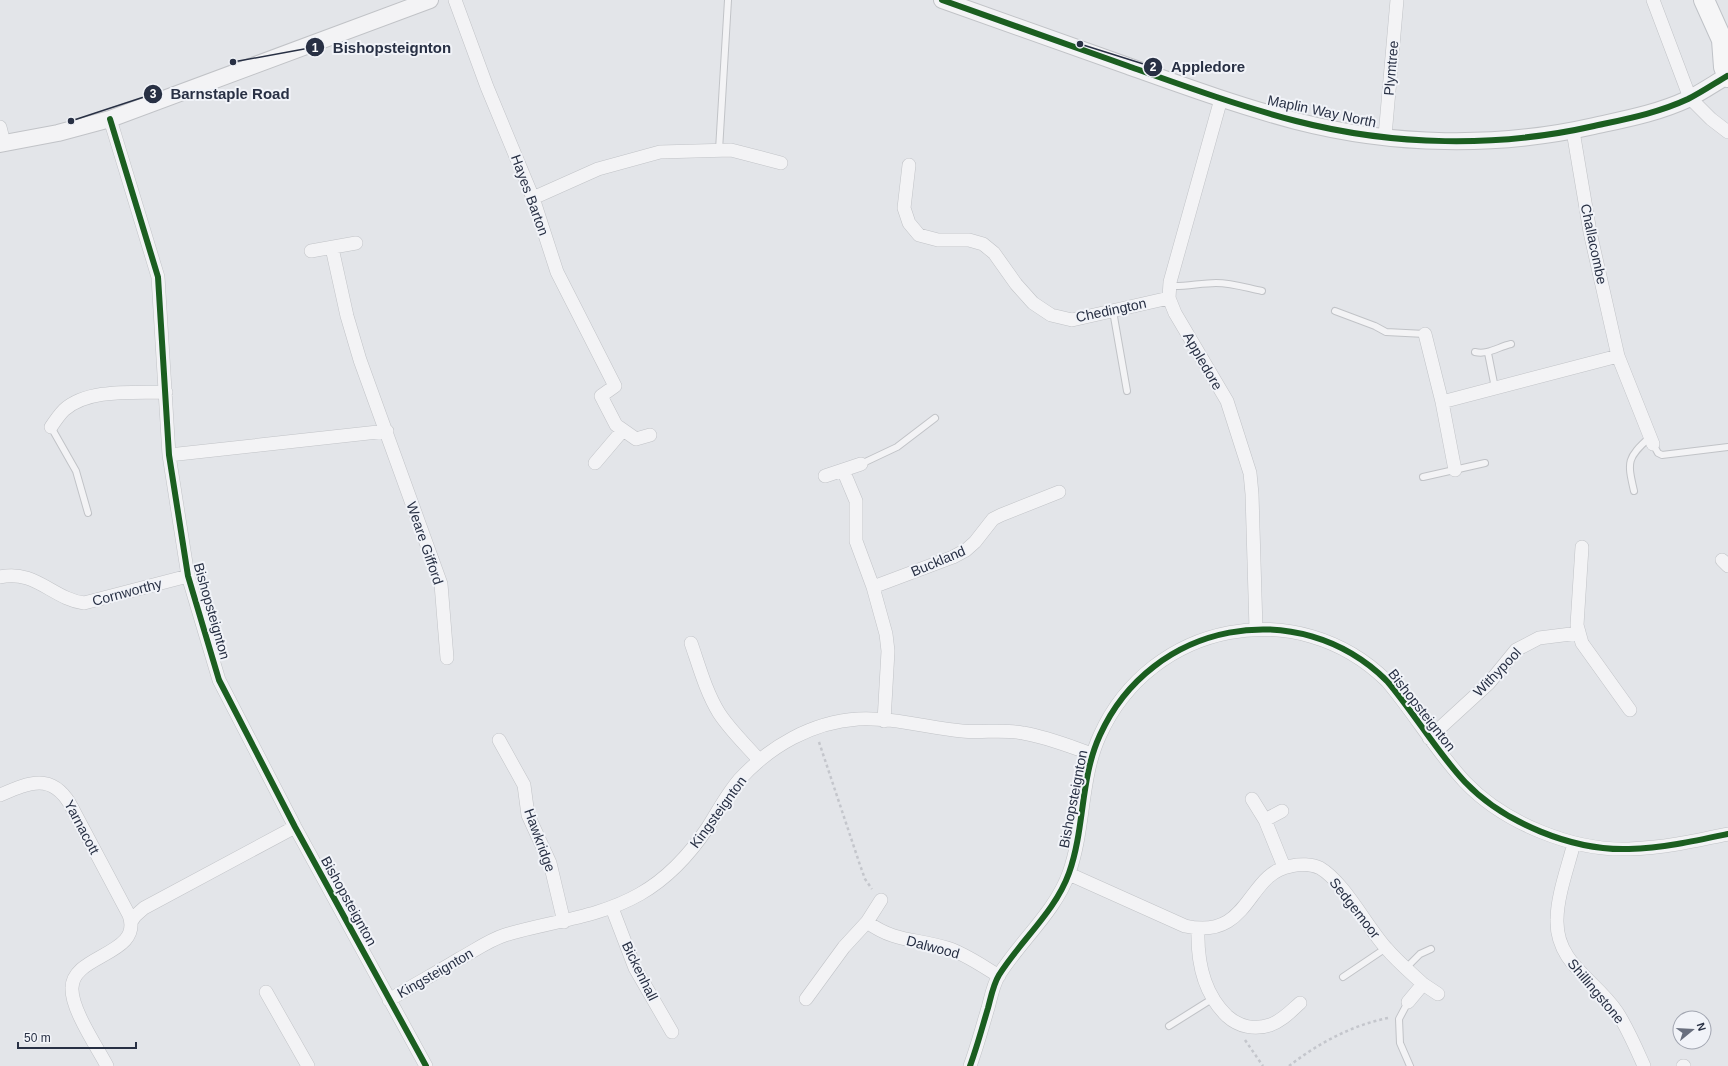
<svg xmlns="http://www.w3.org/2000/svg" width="1728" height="1066" viewBox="0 0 1728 1066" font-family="Helvetica,sans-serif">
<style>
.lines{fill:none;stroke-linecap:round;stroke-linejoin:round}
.service-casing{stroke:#c1c3c7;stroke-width:8}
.minor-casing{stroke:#c1c3c7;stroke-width:14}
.tertiary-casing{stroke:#c1c3c7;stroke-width:18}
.primary-casing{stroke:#bfc2c7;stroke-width:22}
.path{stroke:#c4c6cc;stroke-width:2.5;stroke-dasharray:3 3;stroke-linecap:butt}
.service{stroke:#f3f3f5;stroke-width:6}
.minor{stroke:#f3f3f5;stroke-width:13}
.tertiary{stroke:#f3f3f5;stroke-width:16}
.primary{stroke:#f6f6f7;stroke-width:20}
.cycleway-casing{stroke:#f1f3f8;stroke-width:8}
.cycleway{stroke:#1b5e20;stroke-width:6}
.labels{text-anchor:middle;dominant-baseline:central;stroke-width:4;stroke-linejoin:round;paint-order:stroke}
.street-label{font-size:14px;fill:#283044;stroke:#f1f3f8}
.leader{fill:none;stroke:#283044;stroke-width:1.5}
.callout-dot{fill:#283044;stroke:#f1f3f8;stroke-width:1.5}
.mark-label{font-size:12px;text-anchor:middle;font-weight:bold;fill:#fff}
.callout-label{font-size:15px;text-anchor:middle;font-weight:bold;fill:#283044;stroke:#f1f3f8;stroke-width:4;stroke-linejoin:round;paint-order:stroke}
</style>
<rect width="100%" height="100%" fill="#e3e5e9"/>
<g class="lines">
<defs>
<path id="service" d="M 719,150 L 728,0
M 1170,286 C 1185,287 1201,283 1216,283 C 1232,283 1247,288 1262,291
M 1113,311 L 1127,391
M 1335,311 L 1375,326 L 1386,332 L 1425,334
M 1475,352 C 1488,355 1498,347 1511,344
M 1488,353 L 1495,388
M 51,427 L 76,471 L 88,513
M 1653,444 L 1658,453 L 1662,455 L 1728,447
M 861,464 L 897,447 L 935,418
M 1423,477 L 1485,463
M 1634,491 C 1627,461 1627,458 1650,437
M 1406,968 L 1420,954 L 1431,949
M 1343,977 L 1386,948
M 1408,1002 L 1399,1019 L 1400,1043 L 1410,1066
M 1169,1026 L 1212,999"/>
<path id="minor" d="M 455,0 L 487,87 L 533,198 L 557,272 L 615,386 L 601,396 L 616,425 L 636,439 L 650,435
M 1653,0 L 1690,98 L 1711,119 L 1728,132
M 1221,99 L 1170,282 L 1169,298 L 1175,313 L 1227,401 L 1250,473 L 1252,494 L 1256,629
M 110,119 L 158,277 L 169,455 L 188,576 L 219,680 L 295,827 L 426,1066
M 0,127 L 4,143
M 1573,131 L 1590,232 L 1618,356 L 1653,444
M 1385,136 L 1397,0
M 909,165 L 904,208 L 909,223 L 919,235 L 938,240 L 969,240 L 983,244 L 994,253 L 1016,284 L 1033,303 L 1051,315 L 1072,320 L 1169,298
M 533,198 L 598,169 L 660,152 L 731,150 L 781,163
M 332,248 L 347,316 L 360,360 L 441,584 L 447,658
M 311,251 L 356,243
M 1425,334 L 1442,402 L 1455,470
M 1442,402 L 1618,356
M 51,427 C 55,421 59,415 64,410 C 88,388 135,393 166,392
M 169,455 L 387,431
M 595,463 L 623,430
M 843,470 L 856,501 L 856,541 L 873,587 L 886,634 L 888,651 L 884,721
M 825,476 L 861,464
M 1582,547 L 1577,625 L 1582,643 L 1630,710
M 1722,560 L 1728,566
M 0,577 C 35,569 53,599 84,603 L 188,576
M 873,587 L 953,557 L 966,550 L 975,542 L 993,519 L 1001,515 L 1059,492
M 691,643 C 699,666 706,692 719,713 C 730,730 746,745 759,760
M 1429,738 L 1489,683 L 1516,650 L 1539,638 L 1579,633
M 499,740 L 524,785 L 528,815 L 550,863 L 564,922
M 0,795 C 28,783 51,772 70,804 L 129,915 C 144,955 72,954 72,988 C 71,1009 97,1047 107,1066
M 1252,799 L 1265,820 L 1284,867
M 1265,820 L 1282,811
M 1574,843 C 1568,867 1557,896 1557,920 C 1556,964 1596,980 1617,1012 C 1628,1029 1636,1048 1644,1066
M 1069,874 L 1185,926 C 1251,941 1246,873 1291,866 C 1300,864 1312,864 1320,868 C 1344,882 1367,927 1386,948 C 1397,961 1410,972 1423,984
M 612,908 L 635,968 L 672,1032
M 131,922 L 135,916 L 144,908 L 295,827
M 867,922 C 896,943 916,938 947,948 C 966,954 982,966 999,976
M 1198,929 C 1197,961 1203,993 1227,1016 C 1239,1027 1255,1030 1270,1025 C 1282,1021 1291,1011 1300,1003
M 266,992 L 308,1066
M 806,999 L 844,947 L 867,922 L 881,900
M 389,1000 C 412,986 436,973 459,959 C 474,951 489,940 505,935 C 551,921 598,918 640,894 C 668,878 690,854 708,827 C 718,811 727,794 739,780 C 770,746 812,722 858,719 C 891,717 930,728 962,731 C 982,733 1003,729 1023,733 C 1047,737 1069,746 1092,754
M 1408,1002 L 1423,984 L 1438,994
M 970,1066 C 977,1047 982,1028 988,1008 C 991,997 993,985 999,975 C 1021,940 1055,912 1069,873 C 1085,828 1080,778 1100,735 C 1151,622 1298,593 1387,681 C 1415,714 1436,751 1465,782 C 1504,823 1573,851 1629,849 C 1663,848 1695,841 1728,834
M 1683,1066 L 1684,1066"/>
<path id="tertiary" d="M 942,0 C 1004,22 1066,44 1128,66 C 1184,86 1239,106 1296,121 C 1393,146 1497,148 1594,126 C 1626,119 1658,113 1688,99 C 1702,92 1715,83 1727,76
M 0,144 L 58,133 L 110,119 L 430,0"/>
<path id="primary" d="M 1704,0 L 1722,40 L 1724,67 L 1728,77"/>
</defs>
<use href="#service" class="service-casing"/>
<use href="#minor" class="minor-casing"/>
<use href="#tertiary" class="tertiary-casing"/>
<use href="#primary" class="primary-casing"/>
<path class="path" d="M 819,742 L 860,865 L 865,879 L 872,889
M 1245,1040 L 1263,1066
M 1289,1066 C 1317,1044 1352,1025 1388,1018"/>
<use href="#service" class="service"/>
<use href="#minor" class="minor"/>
<use href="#tertiary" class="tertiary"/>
<use href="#primary" class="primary"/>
<defs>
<path id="cycleway" d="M 942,0 C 1004,22 1066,44 1128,66 C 1184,86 1239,106 1296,121 C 1393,146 1497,148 1594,126 C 1626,119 1658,113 1688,99 C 1702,92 1715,83 1727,76
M 110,119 L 158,277 L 169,455 L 188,576 L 219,680 L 295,827 L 426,1066
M 970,1066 C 977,1047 982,1028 988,1008 C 991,997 993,985 999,975 C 1021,940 1055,912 1069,873 C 1085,828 1080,778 1100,735 C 1151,622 1298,593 1387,681 C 1415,714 1436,751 1465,782 C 1504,823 1573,851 1629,849 C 1663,848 1695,841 1728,834"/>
</defs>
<use href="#cycleway" class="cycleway-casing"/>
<use href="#cycleway" class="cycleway"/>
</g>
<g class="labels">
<g class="street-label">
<text transform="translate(1391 68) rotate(-85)">Plymtree</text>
<text transform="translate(1322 111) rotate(12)">Maplin Way North</text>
<text transform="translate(530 195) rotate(70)">Hayes Barton</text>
<text transform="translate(1594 244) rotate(78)">Challacombe</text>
<text transform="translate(1111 310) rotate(-12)">Chedington</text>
<text transform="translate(1203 361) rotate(60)">Appledore</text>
<text transform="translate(425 543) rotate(71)">Weare Gifford</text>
<text transform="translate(938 561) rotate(-23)">Buckland</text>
<text transform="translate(127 592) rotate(-15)">Cornworthy</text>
<text transform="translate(212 611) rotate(74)">Bishopsteignton</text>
<text transform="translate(1497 672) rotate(-46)">Withypool</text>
<text transform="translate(1422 710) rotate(52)">Bishopsteignton</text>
<text transform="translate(1073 799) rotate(-79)">Bishopsteignton</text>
<text transform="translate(718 812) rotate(-54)">Kingsteignton</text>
<text transform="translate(82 827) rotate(62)">Yarnacott</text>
<text transform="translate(540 840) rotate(70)">Hawkridge</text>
<text transform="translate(349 901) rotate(61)">Bishopsteignton</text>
<text transform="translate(1355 908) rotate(52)">Sedgemoor</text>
<text transform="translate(933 947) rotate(15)">Dalwood</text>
<text transform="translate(640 971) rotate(64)">Bickenhall</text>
<text transform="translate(435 973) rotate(-30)">Kingsteignton</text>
<text transform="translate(1596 991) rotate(50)">Shillingstone</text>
</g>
</g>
<path class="leader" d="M233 62L315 47M1080 44L1153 67M71 121L153 94"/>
<g class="callout-dot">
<circle cx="233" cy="62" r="4"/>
<circle cx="1080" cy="44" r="4"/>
<circle cx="71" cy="121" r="4"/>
<circle cx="315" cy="47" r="10"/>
<circle cx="1153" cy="67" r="10"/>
<circle cx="153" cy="94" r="10"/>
</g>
<g class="mark-label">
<text x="315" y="52">1</text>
<text x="1153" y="71">2</text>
<text x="153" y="98">3</text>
</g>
<g class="callout-label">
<text x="392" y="53">Bishopsteignton</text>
<text x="1208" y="72">Appledore</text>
<text x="230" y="99">Barnstaple Road</text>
</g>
<g transform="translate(1692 1030) rotate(72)"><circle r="19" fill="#f1f3f8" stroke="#a1a5b0"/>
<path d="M0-3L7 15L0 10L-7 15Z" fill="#696f7e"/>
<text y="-6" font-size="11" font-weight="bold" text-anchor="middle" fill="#283044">N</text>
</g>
<path d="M18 1042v6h118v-6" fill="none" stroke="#283044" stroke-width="2"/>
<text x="24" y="1042" font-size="12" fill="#283044" stroke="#f1f3f8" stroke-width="3" paint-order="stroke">50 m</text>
</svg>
